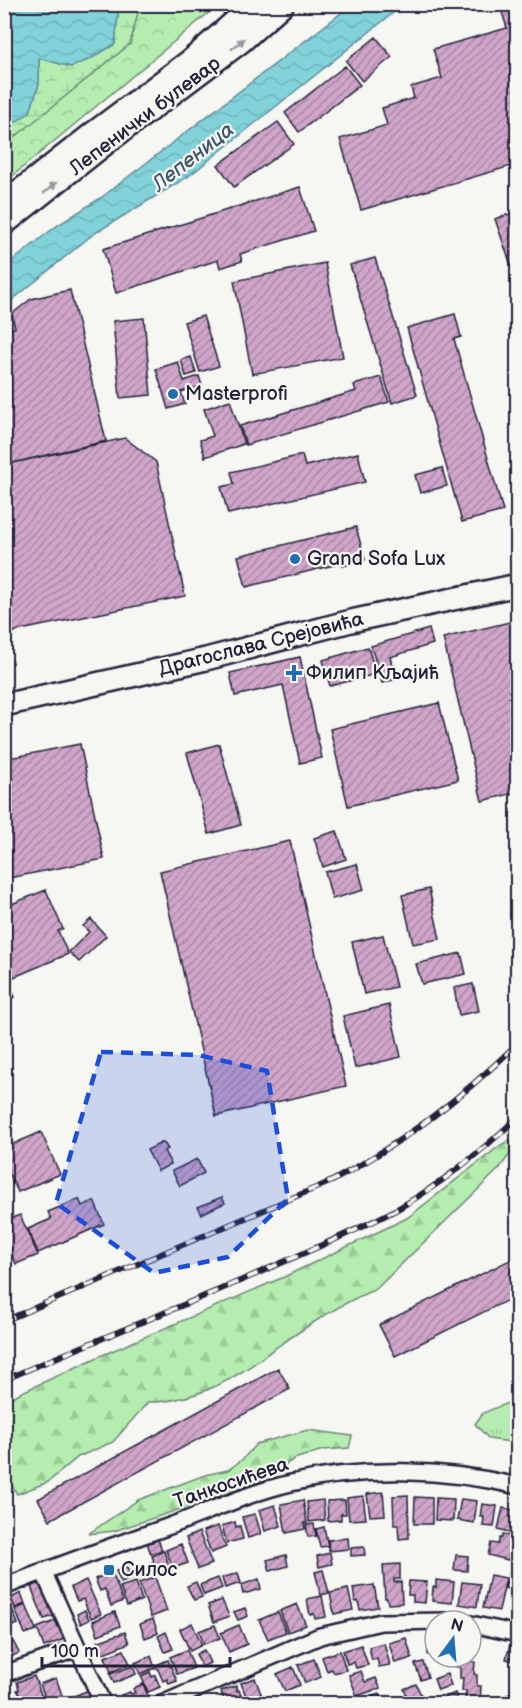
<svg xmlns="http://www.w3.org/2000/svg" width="522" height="1708" viewBox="0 0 522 1708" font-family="'Balsamiq Sans',sans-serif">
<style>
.grass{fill:url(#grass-tufts);stroke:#6c8876;stroke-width:1.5}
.forest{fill:url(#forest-firs);stroke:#6c8876;stroke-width:1.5}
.wetland{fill:url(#wetland-marsh);stroke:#6c8876;stroke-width:1.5}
.park{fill:url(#park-crowns);stroke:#6c8876;stroke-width:1.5}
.water{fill:url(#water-waves);stroke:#5c8c9a;stroke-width:1.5}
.building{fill:url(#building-hatch);stroke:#22223b;stroke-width:1.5}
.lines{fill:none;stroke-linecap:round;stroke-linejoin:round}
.street-casing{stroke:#22223b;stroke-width:20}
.secondary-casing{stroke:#22223b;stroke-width:26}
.street{stroke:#f6f6f2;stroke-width:15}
.secondary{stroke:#f6f6f2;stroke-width:21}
.rail-casing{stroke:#22223b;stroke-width:6}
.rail{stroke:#f6f6f2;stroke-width:4;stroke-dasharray:11;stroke-linecap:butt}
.oneway{fill:#9797a0}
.marked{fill:#1d4ed8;fill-opacity:0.2;stroke:#1d4ed8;stroke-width:4.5;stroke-dasharray:12 8;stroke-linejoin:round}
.poi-dot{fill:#1f6fb2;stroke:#f6f6f2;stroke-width:2}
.labels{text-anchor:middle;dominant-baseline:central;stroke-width:4.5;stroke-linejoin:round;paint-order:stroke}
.street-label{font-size:20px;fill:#22223b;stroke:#f6f6f2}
.poi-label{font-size:20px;fill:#22223b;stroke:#f6f6f2;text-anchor:start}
.water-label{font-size:21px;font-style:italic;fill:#3f576a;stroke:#f6f6f2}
</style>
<defs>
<pattern id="grass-tufts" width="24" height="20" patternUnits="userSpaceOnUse" patternTransform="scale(1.5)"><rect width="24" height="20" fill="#b5edb0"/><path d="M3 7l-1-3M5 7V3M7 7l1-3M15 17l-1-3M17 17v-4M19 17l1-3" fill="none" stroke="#9bcb98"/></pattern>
<pattern id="forest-firs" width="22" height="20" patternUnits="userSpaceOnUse" patternTransform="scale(1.5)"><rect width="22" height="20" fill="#b5edb0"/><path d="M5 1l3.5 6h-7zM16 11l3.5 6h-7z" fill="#9bcb98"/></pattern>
<pattern id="wetland-marsh" width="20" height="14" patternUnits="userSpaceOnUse" patternTransform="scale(1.5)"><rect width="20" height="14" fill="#b5edb0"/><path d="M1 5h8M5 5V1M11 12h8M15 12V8" fill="none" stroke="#9bcb98"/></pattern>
<pattern id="park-crowns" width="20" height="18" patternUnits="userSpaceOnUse" patternTransform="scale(1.5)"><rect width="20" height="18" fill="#b5edb0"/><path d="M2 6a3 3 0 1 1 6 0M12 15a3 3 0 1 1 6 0" fill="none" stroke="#9bcb98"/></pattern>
<pattern id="water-waves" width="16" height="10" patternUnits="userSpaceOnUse" patternTransform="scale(1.5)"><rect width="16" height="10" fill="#82d3d9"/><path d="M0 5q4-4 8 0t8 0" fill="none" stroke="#70b5bb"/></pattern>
<pattern id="building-hatch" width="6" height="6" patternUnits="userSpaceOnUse" patternTransform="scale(1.5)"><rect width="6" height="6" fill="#d0a5ca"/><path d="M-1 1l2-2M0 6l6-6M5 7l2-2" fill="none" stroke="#a886a5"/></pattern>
</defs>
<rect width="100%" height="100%" fill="#f6f6f2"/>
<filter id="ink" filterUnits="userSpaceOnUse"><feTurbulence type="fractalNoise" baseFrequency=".0167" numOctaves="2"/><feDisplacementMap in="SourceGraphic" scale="12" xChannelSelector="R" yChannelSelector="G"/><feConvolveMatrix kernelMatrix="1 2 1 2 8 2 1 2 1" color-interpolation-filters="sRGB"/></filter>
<g filter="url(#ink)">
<path class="grass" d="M 517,1399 L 517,1446 L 511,1442 L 489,1439 L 475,1424 L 483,1413 Z"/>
<path class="forest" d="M 510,1140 L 510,1154 L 499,1169 L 376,1289 C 341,1303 309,1325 277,1347 C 266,1354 255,1364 243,1371 C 215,1389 182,1402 148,1402 L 113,1442 L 78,1457 L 48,1482 L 17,1494 C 0,1470 4,1430 5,1400 L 98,1357 L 284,1277 L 407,1218 L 501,1145 Z
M 308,1430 L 352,1436 L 349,1448 L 323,1450 L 294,1459 L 260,1481 L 226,1494 L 114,1531 L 88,1534 L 138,1500 L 205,1475 L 228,1470 L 243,1459 L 256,1444 Z"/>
<path class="wetland" d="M 119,5 L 140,5 L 131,44 L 5,145 L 5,129 L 30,112 L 39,84 L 39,58 L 71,67 L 90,59 L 115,44 Z"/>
<path class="park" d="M 140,5 L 218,5 L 5,182 L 5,145 L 130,44 Z"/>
<path class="water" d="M 5,4 L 119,5 L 115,44 L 90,59 L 71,67 L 39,58 L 39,84 L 30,112 L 5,129 Z
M 353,4 L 403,5 L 189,176 L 92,235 L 5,306 L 5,267 L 55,227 L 102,197 Z"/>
<path class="building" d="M 518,4 L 518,164 L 361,210 L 340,139 L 387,125 L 382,108 L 414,98 L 411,87 L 442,78 L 433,49 L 507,28 L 501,9 Z
M 376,37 L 392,57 L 362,81 L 346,61 Z
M 345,66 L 360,85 L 299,132 L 285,113 Z
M 278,122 L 294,144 L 234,187 L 218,165 Z
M 300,187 L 314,231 L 240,254 L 242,261 L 220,268 L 218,260 L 116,293 L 103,249 Z
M 518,211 L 518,266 L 512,268 L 495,219 Z
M 375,258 L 417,395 L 392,403 L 350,265 Z
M 325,263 L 343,357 L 252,374 L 234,281 Z
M 70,290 L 106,441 L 4,465 L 4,330 L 15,328 L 12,314 L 31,299 Z
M 455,314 L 461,337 L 454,339 L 503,511 L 462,522 L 407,328 Z
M 203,316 L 219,366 L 200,372 L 184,322 Z
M 144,318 L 151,395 L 120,398 L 113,321 Z
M 191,357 L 196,373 L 186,376 L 181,360 Z
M 178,362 L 184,381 L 199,376 L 202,386 L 181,392 L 185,404 L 168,409 L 156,369 Z
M 381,377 L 389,402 L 246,445 L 240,426 L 356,391 L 354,385 Z
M 230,400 L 244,444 L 205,457 L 200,440 L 213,436 L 204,409 Z
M 125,438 L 156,462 L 185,596 L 16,631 L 9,635 L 4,615 L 4,465 Z
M 358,453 L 365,482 L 228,514 L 221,487 L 234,484 L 231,472 L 302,455 L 305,466 Z
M 442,468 L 447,486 L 420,493 L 415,475 Z
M 356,527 L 365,560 L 343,566 L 342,563 L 246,587 L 238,556 Z
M 518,620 L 518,792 L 482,801 L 443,638 Z
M 429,629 L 433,644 L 390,657 L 396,679 L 382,683 L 371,646 Z
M 368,647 L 376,674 L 330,686 L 323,660 Z
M 300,657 L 322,758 L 300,763 L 283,685 L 235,696 L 230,673 Z
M 439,703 L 458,780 L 348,806 L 330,729 Z
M 80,744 L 104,859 L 4,879 L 4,759 Z
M 219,744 L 241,825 L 209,834 L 187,753 Z
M 337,831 L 346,859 L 323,867 L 314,838 Z
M 290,841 L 346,1086 L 216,1116 L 160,871 Z
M 357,864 L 364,890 L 332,899 L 325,872 Z
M 429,889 L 440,939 L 413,944 L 402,895 Z
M 46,890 L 63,929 L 58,931 L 68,954 L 7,980 L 15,997 L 4,1001 L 4,907 Z
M 91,919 L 106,936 L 79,962 L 69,952 L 89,932 L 83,926 Z
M 383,935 L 396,987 L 364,994 L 352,942 Z
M 461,953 L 466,974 L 422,984 L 416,964 Z
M 473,984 L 479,1011 L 459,1015 L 454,988 Z
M 389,1005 L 401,1057 L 355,1068 L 343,1016 Z
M 41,1132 L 60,1174 L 18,1192 L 4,1163 L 4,1148 Z
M 163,1142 L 168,1149 L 164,1151 L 171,1164 L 158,1171 L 147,1150 Z
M 197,1159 L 204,1173 L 180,1186 L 172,1171 Z
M 222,1197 L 225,1203 L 201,1214 L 198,1207 Z
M 79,1199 L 82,1206 L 94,1201 L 104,1224 L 38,1253 L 28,1229 L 51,1219 L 48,1212 Z
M 20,1215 L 38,1255 L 16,1264 L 4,1238 L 4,1221 Z
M 518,1256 L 518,1295 L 395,1356 L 379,1325 Z
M 278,1368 L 290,1389 L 50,1520 L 38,1499 Z
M 383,1492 L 385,1515 L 370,1516 L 367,1494 Z
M 408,1495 L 409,1538 L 399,1539 L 398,1525 L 394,1525 L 393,1496 Z
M 363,1496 L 366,1519 L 349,1520 L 347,1498 Z
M 415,1497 L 432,1498 L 432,1524 L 414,1524 Z
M 436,1498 L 454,1499 L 453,1521 L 435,1520 Z
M 461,1499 L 477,1501 L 474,1523 L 457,1520 Z
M 303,1500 L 307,1523 L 304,1523 L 305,1529 L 286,1533 L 281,1504 Z
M 323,1500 L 325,1520 L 309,1522 L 307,1502 Z
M 345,1500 L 346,1514 L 341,1514 L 341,1520 L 328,1521 L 327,1501 Z
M 482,1504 L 497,1506 L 494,1527 L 483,1526 L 484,1517 L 480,1517 Z
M 275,1505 L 281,1526 L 265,1531 L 259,1510 Z
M 503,1508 L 518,1511 L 515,1534 L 498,1529 Z
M 255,1514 L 261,1534 L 248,1538 L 242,1517 Z
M 235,1522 L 236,1527 L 240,1526 L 243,1539 L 227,1543 L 222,1526 Z
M 314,1524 L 316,1536 L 308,1537 L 306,1525 Z
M 218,1526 L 226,1547 L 211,1553 L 203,1531 Z
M 324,1527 L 328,1546 L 320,1547 L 316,1529 Z
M 199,1532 L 212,1564 L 198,1569 L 186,1538 Z
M 503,1534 L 514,1537 L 508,1560 L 488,1555 L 491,1543 L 498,1544 L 500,1538 L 502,1538 Z
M 348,1538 L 349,1549 L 329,1551 L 328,1540 Z
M 158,1539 L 162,1550 L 151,1554 L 147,1543 Z
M 181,1544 L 188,1563 L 173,1568 L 166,1550 Z
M 364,1547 L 365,1555 L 351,1556 L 351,1548 Z
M 513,1547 L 518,1548 L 518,1563 L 509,1561 Z
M 164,1551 L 171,1571 L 155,1576 L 150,1563 L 154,1562 L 152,1556 Z
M 330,1553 L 332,1564 L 319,1567 L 317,1556 Z
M 286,1555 L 288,1566 L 270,1571 L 267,1560 Z
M 456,1555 L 468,1556 L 467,1571 L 454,1570 Z
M 400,1564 L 400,1579 L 394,1579 L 394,1582 L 401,1582 L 402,1603 L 388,1604 L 387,1598 L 385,1598 L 383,1565 Z
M 127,1567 L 131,1579 L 121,1583 L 116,1571 Z
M 511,1568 L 518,1570 L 518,1577 L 515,1576 L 511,1590 L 505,1588 Z
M 323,1570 L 329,1593 L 321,1595 L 315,1572 Z
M 112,1572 L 123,1601 L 111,1606 L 105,1589 L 100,1591 L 95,1579 Z
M 238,1573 L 241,1583 L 225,1588 L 222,1578 Z
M 490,1575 L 506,1578 L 499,1611 L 483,1608 Z
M 155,1577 L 167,1611 L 151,1617 L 139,1583 Z
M 218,1578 L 222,1588 L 204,1595 L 200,1585 Z
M 259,1579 L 261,1589 L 243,1594 L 241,1585 Z
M 86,1580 L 101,1614 L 91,1618 L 83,1599 L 77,1601 L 71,1587 Z
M 436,1580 L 454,1582 L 452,1603 L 432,1601 L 433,1587 L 436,1587 Z
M 409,1581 L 427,1582 L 425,1603 L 413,1602 L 413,1595 L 408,1595 Z
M 136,1582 L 142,1600 L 127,1606 L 120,1587 Z
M 196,1582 L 202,1597 L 194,1600 L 187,1586 Z
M 462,1582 L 480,1584 L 477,1607 L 459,1604 Z
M 40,1583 L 54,1616 L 44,1619 L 31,1587 Z
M 374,1585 L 378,1607 L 360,1610 L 358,1601 L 355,1602 L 353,1588 Z
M 515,1586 L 518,1586 L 518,1614 L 508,1612 Z
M 348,1589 L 353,1610 L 334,1614 L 330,1593 Z
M 21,1593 L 25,1604 L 15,1608 L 11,1598 Z
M 322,1596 L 326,1617 L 315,1619 L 314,1614 L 310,1615 L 307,1599 Z
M 8,1598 L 18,1624 L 8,1628 L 4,1619 L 7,1618 L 4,1600 Z
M 222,1600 L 229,1616 L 214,1622 L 208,1605 Z
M 297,1604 L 306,1625 L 288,1632 L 280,1611 Z
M 26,1605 L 36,1630 L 25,1634 L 15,1609 Z
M 245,1608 L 248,1616 L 238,1620 L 234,1612 Z
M 85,1610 L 89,1620 L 81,1624 L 77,1614 Z
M 115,1612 L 120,1626 L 98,1635 L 93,1621 Z
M 278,1612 L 286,1632 L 268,1639 L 259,1620 Z
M 153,1619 L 158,1633 L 145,1638 L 140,1624 Z
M 57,1620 L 64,1639 L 44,1647 L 37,1628 Z
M 192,1623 L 202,1645 L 190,1651 L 180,1629 Z
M 215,1625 L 220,1638 L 204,1644 L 199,1631 Z
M 239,1625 L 247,1644 L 229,1652 L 221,1633 Z
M 125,1632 L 129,1643 L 101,1654 L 97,1642 Z
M 166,1632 L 173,1649 L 165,1652 L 158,1636 Z
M 406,1638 L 412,1658 L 395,1663 L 389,1643 Z
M 428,1639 L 435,1639 L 435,1657 L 445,1657 L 445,1660 L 433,1661 L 432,1655 L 428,1655 Z
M 13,1641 L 19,1653 L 4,1660 L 4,1645 Z
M 511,1642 L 518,1644 L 518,1662 L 506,1659 Z
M 384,1643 L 390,1665 L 379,1667 L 377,1659 L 372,1660 L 369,1647 Z
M 361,1645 L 368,1665 L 356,1668 L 354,1662 L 347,1664 L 343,1651 Z
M 124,1650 L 130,1664 L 111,1672 L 105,1657 Z
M 187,1650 L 194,1668 L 177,1674 L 170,1657 Z
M 204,1650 L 210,1663 L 202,1667 L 196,1654 Z
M 340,1651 L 346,1670 L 334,1673 L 332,1669 L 327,1671 L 322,1657 Z
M 471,1651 L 471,1661 L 475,1662 L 474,1674 L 477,1675 L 477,1686 L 481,1686 L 480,1702 L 465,1701 L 466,1691 L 462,1691 L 463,1678 L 460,1678 L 460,1667 L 456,1667 L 457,1657 L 471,1657 Z
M 151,1656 L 155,1668 L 140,1674 L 135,1663 Z
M 314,1659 L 321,1677 L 305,1683 L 298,1665 Z
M 168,1660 L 177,1681 L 169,1684 L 167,1679 L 163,1681 L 156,1665 Z
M 423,1662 L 428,1677 L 421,1680 L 415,1664 Z
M 133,1666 L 136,1674 L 114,1683 L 110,1674 Z
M 293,1667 L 300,1685 L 285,1691 L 277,1674 Z
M 361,1671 L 365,1682 L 376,1678 L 380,1688 L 357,1696 L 349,1675 Z
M 150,1672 L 152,1677 L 155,1675 L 160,1687 L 148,1692 L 141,1676 Z
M 447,1674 L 451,1685 L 438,1690 L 434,1679 Z
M 34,1676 L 42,1697 L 25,1703 L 17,1690 L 19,1689 L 17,1682 Z
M 56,1678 L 63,1698 L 47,1703 L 40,1684 Z
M 255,1678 L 265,1704 L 249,1704 L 241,1683 Z
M 143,1684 L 149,1698 L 137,1704 L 114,1704 L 122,1698 L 121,1695 L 130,1692 L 131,1694 L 135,1693 L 133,1689 L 136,1687 Z
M 416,1684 L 423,1699 L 410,1704 L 404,1689 Z
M 236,1686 L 237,1691 L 239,1690 L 244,1704 L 225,1704 L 221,1691 Z
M 89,1690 L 94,1703 L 71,1704 L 69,1698 Z
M 455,1693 L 460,1704 L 440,1704 L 439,1700 Z
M 380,1694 L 383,1700 L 366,1704 L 364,1699 Z
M 339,1696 L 342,1704 L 311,1704 L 310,1702 L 319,1699 L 320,1702 Z"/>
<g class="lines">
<defs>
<path id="street" d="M 43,1571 L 103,1704
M 4,1587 C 58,1565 112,1546 167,1527 C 208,1512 248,1493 291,1483 C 364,1466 445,1469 518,1486
M 471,1624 L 518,1634
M 4,1674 L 78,1648
M 162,1704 L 320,1636 L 381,1622 L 446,1621
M 510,1704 L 518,1699"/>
<path id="secondary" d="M 4,203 L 92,134 L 191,60 L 254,4
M 4,224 L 110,140 L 242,41 L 283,4
M 4,705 L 206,659 L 351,621 L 518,585"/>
</defs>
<use href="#street" class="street-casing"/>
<use href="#secondary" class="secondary-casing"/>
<use href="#street" class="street"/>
<use href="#secondary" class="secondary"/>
<defs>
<path id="rail" d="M 4,1321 L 332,1181 C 401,1144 462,1098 518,1043
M 4,1380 C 93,1341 184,1306 272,1267 C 315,1248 359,1230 399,1208 C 443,1183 482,1151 518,1117"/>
</defs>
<use href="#rail" class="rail-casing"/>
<use href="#rail" class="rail"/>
</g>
<defs><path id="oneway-solid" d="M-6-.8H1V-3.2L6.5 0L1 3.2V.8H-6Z" transform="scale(1.5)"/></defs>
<g class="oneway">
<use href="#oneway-solid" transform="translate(238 44) rotate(-39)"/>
<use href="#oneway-solid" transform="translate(50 188) rotate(-39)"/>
</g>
</g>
<path class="marked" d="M 101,1052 L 198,1055 L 267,1071 L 288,1199 L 228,1257 L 154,1273 L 56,1203 Z"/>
<g class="poi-dot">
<circle cx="173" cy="394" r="6"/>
<circle cx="295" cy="559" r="6"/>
<path d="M291 664h6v6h6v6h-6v6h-6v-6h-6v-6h6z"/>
<rect x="103" y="1564" width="12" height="12" rx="3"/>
</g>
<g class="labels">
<g class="street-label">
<text transform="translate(145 116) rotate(-37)">Лепенички булевар</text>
<text transform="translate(261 644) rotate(-14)">Драгослава Срејовића</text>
<text transform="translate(231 1483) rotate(-19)">Танкосићева</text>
</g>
<g class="poi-label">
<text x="185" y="394">Masterprofi</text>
<text x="307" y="559">Grand Sofa Lux</text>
<text x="306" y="673">Филип Кљајић</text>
<text x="121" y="1570">Силос</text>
</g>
<g class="water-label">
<text transform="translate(193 157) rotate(-38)">Лепеница</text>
</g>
</g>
<rect width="522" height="1708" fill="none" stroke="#f6f6f2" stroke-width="24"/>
<rect x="12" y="12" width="498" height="1684" fill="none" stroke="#22223b" stroke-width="2" filter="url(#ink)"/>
<g transform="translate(453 1639) rotate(16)"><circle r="28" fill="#f6f6f2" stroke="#a1a1a9" stroke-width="1.5"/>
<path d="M0-4.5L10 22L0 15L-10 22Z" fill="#1f6fb2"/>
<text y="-9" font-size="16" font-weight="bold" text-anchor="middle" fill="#22223b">N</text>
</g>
<path d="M42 1657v9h188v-9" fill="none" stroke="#22223b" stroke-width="3"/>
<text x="51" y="1657" font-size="18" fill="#22223b" stroke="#f6f6f2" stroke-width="4.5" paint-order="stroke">100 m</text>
</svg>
